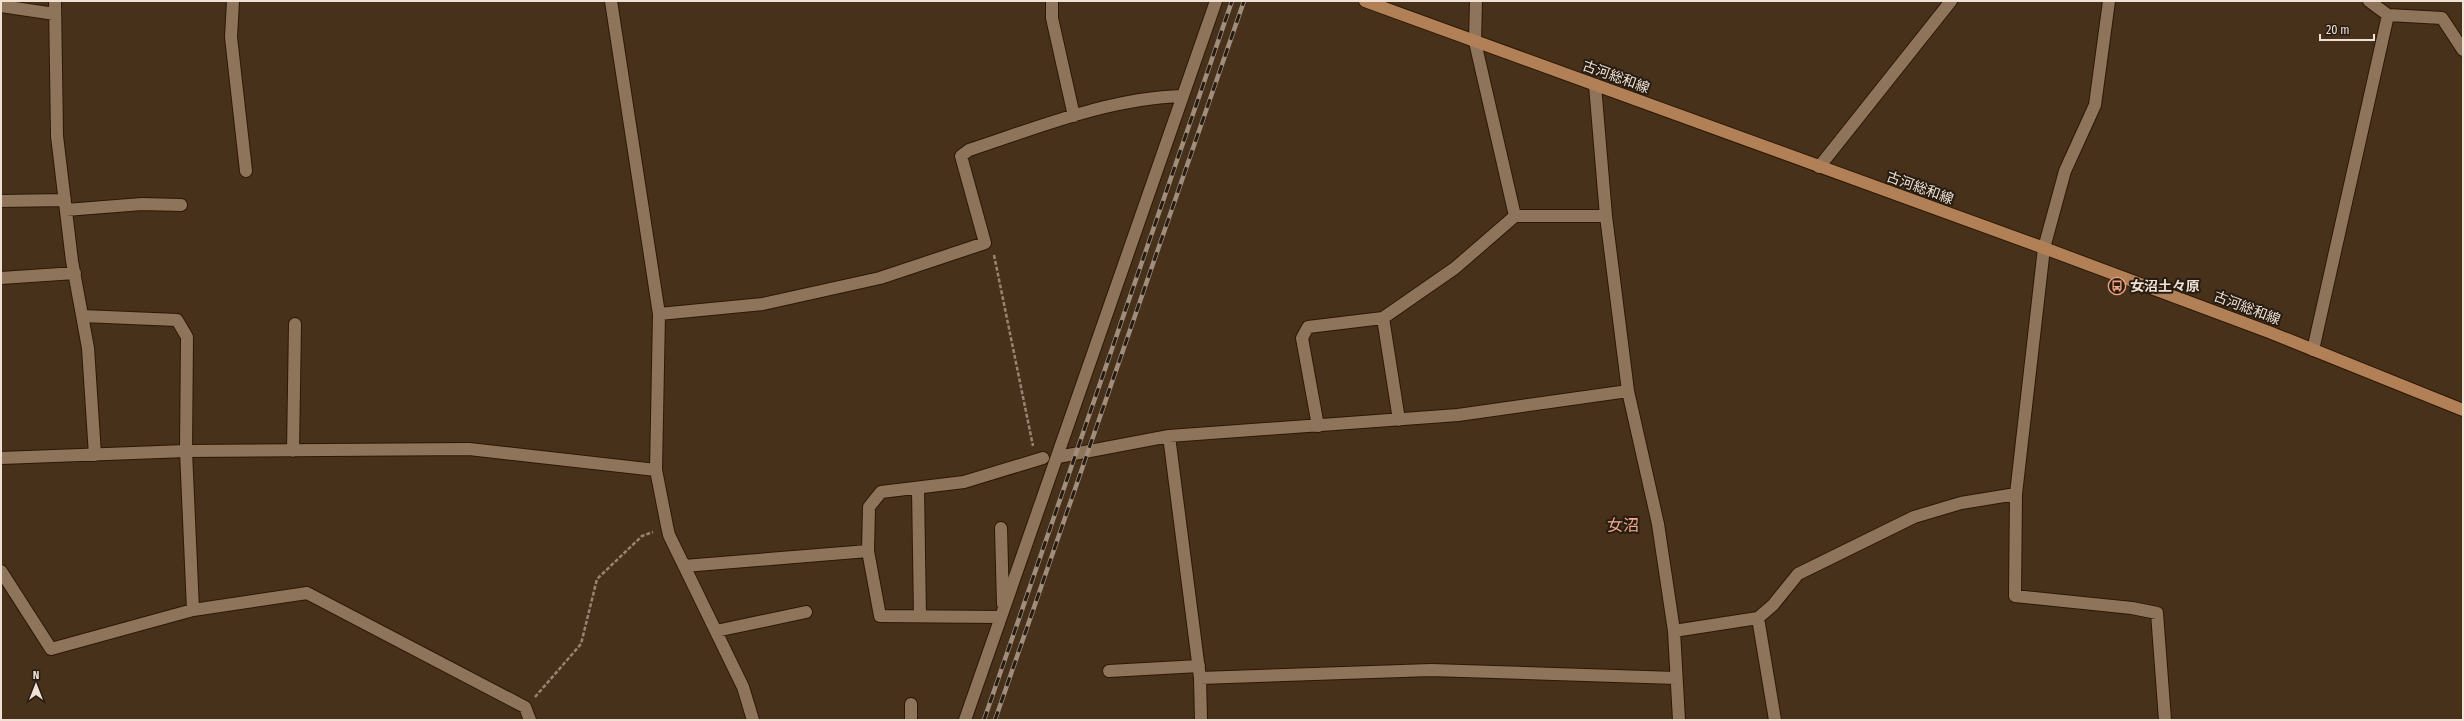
<svg xmlns="http://www.w3.org/2000/svg" width="2464" height="721" viewBox="0 0 2464 721" font-family="'Fira Sans Condensed','Noto Sans JP',sans-serif">
<style>
.lines{fill:none;stroke-linecap:round;stroke-linejoin:round}
.minor-casing{stroke:#2e1803;stroke-width:14}
.major-casing{stroke:#2e1803;stroke-width:14}
.path{stroke:#978472;stroke-width:2.5;stroke-dasharray:4 2;stroke-linecap:butt}
.minor{stroke:#8f745c;stroke-width:12}
.major{stroke:#b18057;stroke-width:12}
.rail-casing{stroke:#a08d7b;stroke-width:4.5}
.rail{stroke:#261c12;stroke-width:3;stroke-dasharray:9;stroke-linecap:butt}
.labels{text-anchor:middle;dominant-baseline:central;stroke-width:4;stroke-linejoin:round;paint-order:stroke}
.street-label{font-size:14px;fill:#f0e1d4;stroke:#261c12}
.poi-label{font-size:14px;font-weight:bold;fill:#f0e1d4;stroke:#261c12;text-anchor:start}
.quarter-label{font-size:16px;fill:#f8ab8d;stroke:#261c12}
</style>
<rect width="100%" height="100%" fill="#48311b"/>
<g class="lines">
<defs>
<path id="minor" d="M 55,1 L 57,136 L 72,261 L 88,348 L 95,455
M 233,1 L 231,37 L 246,171
M 611,1 L 659,314 L 656,470 L 667,526 L 669,535 L 743,687 L 753,720
M 1052,1 L 1052,18 L 1074,116
M 1476,1 L 1475,42 L 1515,216
M 2109,1 L 2095,105 L 2065,171 L 2044,248 L 2016,494 L 2015,596 L 2132,608 L 2157,613 L 2165,720
M 2369,1 L 2388,15 L 2442,18 L 2463,50
M 1,6 L 55,14
M 1595,85 L 1606,216 L 1628,391 L 1658,524 L 1674,631 L 1679,720
M 1819,167 L 1951,1
M 1,201 L 65,200
M 66,210 L 142,204 L 181,205
M 1,278 L 75,273
M 659,314 L 763,304 L 880,278 L 985,243 L 961,156 L 969,150 C 1039,127 1109,98 1183,96
M 82,316 L 177,320 L 187,337 L 186,451 L 193,610
M 1383,318 L 1399,420
M 2313,350 L 2388,15
M 1318,426 L 1302,338 L 1308,327 L 1383,318 L 1455,268 L 1515,216 L 1606,216
M 1169,436 L 1200,678 L 1201,720
M 293,451 L 295,324
M 1058,457 L 1169,436 L 1458,415 L 1628,391
M 1,458 L 186,451 L 469,449 L 656,470
M 918,488 L 920,616
M 1001,528 L 1003,604
M 684,566 L 868,551
M 1,571 L 51,649 L 193,610 L 307,593 L 525,707 L 530,720
M 1001,617 L 880,616 L 868,551 L 869,507 L 881,492 L 964,482 L 1043,458
M 1758,618 L 1775,720
M 716,631 L 806,612
M 1674,631 L 1758,618 L 1773,605 L 1798,574 L 1914,517 L 1961,503 L 2016,494
M 1109,671 L 1199,666
M 1200,678 L 1431,670 L 1676,678
M 911,704 L 911,720
M 965,720 L 1216,1"/>
<path id="major" d="M 1365,1 L 2044,248 L 2269,332 L 2463,410"/>
</defs>
<use href="#minor" class="minor-casing"/>
<use href="#major" class="major-casing"/>
<path class="path" d="M 994,255 L 1033,446
M 535,697 L 581,644 L 597,579 L 642,536 L 653,532"/>
<use href="#minor" class="minor"/>
<use href="#major" class="major"/>
<defs>
<path id="rail" d="M 984,720 L 1232,1
M 995,720 L 1244,1"/>
</defs>
<use href="#rail" class="rail-casing"/>
<use href="#rail" class="rail"/>
</g>
<defs>
<symbol id="bus-ring" viewBox="-11 -11 22 22"><circle r="9.5" fill="#261c12" stroke="#f2a07f" stroke-width="1.5"/><path d="M-5-6H5V4H4V6H2V4H-2V6H-4V4H-5ZM-3.5-4V0h7V-4ZM-3.5 1.2v1.5H-2V1.2ZM2 1.2v1.5H3.5V1.2Z" fill="#f2a07f"/></symbol>
</defs>
<g fill-rule="evenodd">
<use href="#bus-ring" x="2107" y="276" width="20" height="20"/>
</g>
<g class="labels">
<g class="street-label">
<text transform="translate(1616 77) rotate(20)">古河総和線</text>
<text transform="translate(1920 188) rotate(20)">古河総和線</text>
<text transform="translate(2247 308) rotate(21)">古河総和線</text>
</g>
<g class="poi-label">
<text x="2130" y="286">女沼土々原</text>
</g>
<g class="quarter-label">
<text x="1623" y="525">女沼</text>
</g>
</g>
<rect width="2464" height="721" fill="none" stroke="#f0e1d4" stroke-width="4"/>
<g transform="translate(36 685)" stroke="#261c12" stroke-width="3" paint-order="stroke">
<path d="M0-3L7 15L0 10L-7 15Z" fill="#f0e1d4"/>
<text y="-6" font-size="11" font-weight="bold" text-anchor="middle" fill="#f0e1d4">N</text>
</g>
<path d="M2320 34v6h54v-6" fill="none" stroke="#f0e1d4" stroke-width="2"/>
<text x="2326" y="34" font-size="12" fill="#f0e1d4" stroke="#261c12" stroke-width="3" paint-order="stroke">20 m</text>
</svg>
